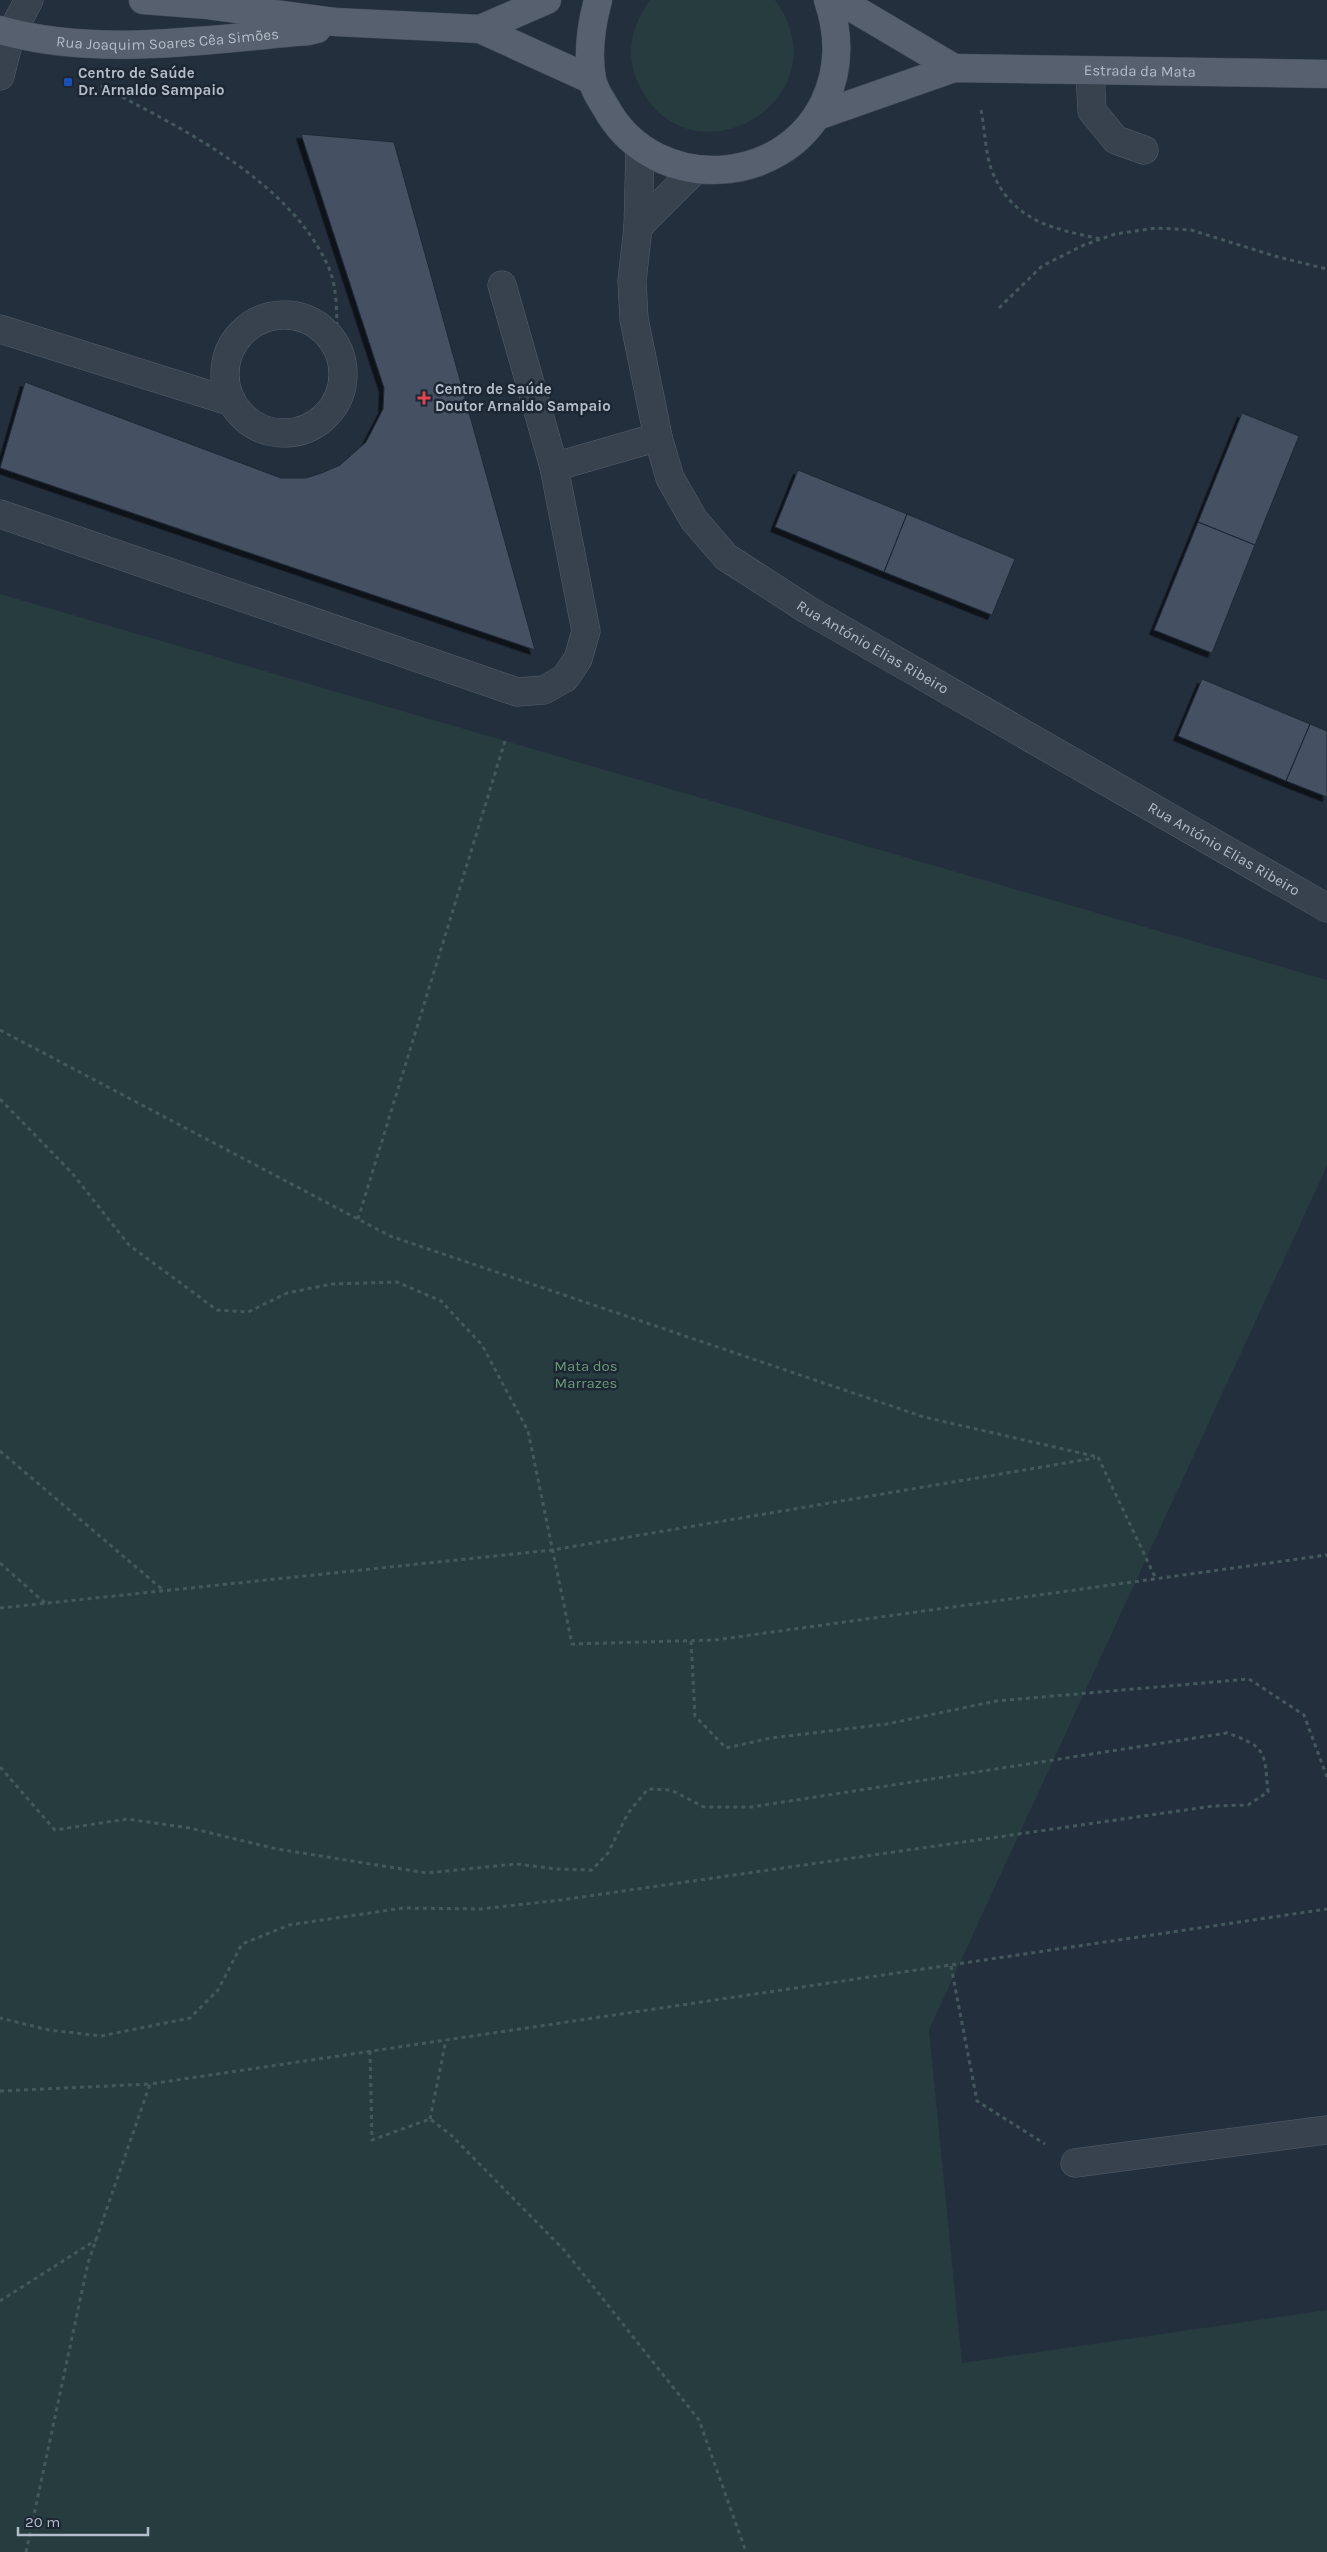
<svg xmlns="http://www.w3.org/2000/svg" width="1327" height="2552" viewBox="0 0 1327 2552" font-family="Karla,sans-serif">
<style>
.green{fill:#263c3f}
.building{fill:#455162;stroke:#1f2835;filter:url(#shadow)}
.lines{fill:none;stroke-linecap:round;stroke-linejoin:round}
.minor-casing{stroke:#565f6c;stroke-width:29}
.major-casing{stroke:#414a57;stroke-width:29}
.path{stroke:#44595c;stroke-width:3;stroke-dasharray:4 4;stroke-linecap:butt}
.minor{stroke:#38414e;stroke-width:28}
.major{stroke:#56606e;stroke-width:28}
.transit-dot{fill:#1a4fb4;stroke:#1d2633;stroke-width:2}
.health-dot{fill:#e0444e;stroke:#1d2633;stroke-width:2}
.labels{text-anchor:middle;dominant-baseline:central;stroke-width:5;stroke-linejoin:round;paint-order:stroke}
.street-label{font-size:15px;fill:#b4bcc9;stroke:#1d2633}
.poi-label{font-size:15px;font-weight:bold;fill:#b4bcc9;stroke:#1d2633;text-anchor:start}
.park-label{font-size:15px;fill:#6b9a76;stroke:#1d2633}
</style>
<defs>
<filter id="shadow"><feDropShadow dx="-4.5" dy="4.5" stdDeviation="0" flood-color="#0009"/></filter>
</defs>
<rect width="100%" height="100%" fill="#242f3e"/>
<path class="green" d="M 650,0 L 775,0 C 849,101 683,194 636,78 C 625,51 633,23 650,0 Z
M 0,594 L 1327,980 L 1327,1166 L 929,2030 L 962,2363 L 1327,2310 L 1327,2552 L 0,2552 Z"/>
<path class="building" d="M 301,134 L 394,142 L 535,650 L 0,468 L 25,382 L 281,478 L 306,478 L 324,472 L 340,465 L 366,442 L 383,409 L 384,388 Z
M 1242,413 L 1299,436 L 1255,545 L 1198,522 Z
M 798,470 L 907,514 L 884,572 L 775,527 Z
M 907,514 L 1015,559 L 992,615 L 884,572 Z
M 1198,522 L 1255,545 L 1212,653 L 1154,630 Z
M 1202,679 L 1310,724 L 1286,781 L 1178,736 Z
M 1310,724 L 1327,731 L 1327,797 L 1286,781 Z"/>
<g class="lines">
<defs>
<g id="minor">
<path d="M 1090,71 L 1092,111 L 1116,140 L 1144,150"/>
<path d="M 0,76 L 11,33 L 29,0"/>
<path id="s1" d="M 640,148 L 638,227 L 632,281 L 634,319 L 658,437 L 670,478 L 694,520 L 726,557 L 808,610 L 1327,908"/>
<path d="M 638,227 L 695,170"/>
<path d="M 502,285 L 554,467"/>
<circle cx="284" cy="374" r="59"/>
<path d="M 0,329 L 232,402"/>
<path d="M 0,514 L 517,692 L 544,690 L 565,678 L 578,659 L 586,631 L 554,467 L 658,437"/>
<path d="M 1075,2163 L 1327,2130"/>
</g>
<g id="major">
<path d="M 143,0 L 207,5 L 335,22 L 480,29 L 592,80"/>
<path d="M 598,0 C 591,26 587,52 592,79 C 594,91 603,102 609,113 C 658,193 782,188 824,103 C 840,69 840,36 828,0"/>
<path d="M 839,0 L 954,68"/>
<path d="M 480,29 L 547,0"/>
<path id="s2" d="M 0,30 C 99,58 209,39 309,31 L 317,29"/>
<path id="s3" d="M 817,116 L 954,68 L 1327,74"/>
</g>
</defs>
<use href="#minor" class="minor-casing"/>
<use href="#major" class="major-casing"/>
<path class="path" d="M 101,86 C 181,128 289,180 328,266 C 339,290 336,320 337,345
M 981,110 C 985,129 985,153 992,171 C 1012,221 1053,229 1101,239
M 999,308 L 1042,266 L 1084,245 L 1115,234 L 1156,228 L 1191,230 L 1278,257 L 1327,269
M 0,1030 L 390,1236 L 924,1417 L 1098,1457
M 0,1099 L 72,1173 L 129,1245 L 217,1310 L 248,1312 L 287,1293 L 332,1284 L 397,1282 L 441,1301 L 482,1345 L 528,1431 L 572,1644 L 715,1640 L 1327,1555
M 358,1219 L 505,741
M 0,1451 L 163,1590
M 1098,1457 L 1156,1579
M 0,1563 L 45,1603
M 0,1608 L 552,1550 L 1095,1458
M 691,1641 L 695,1716 L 726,1748 L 771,1738 L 887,1724 L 996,1701 L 1249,1679 L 1304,1715 L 1327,1777
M 0,1767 L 55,1830 L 127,1819 L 190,1828 L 277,1849 L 427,1873 L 516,1864 L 557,1869 L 592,1870 L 608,1853 L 628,1813 L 648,1789 L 671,1790 L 704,1807 L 751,1807 L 1227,1733 C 1267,1747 1264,1751 1268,1792 L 1248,1805 L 1213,1806 L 561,1900 L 481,1909 L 403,1908 L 289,1925 L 242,1944 L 218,1990 L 190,2018 L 101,2036 L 49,2030 L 0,2018
M 951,1966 L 977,2101 L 1045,2144
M 370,2051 L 372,2140 L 430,2119 L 451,2135 L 565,2251 L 699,2420 L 746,2552
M 0,2091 L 150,2084
M 430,2119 L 446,2040
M 0,2301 L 96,2240
M 26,2552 L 88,2263 L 150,2084 L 1327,1909"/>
<use href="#minor" class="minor"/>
<use href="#major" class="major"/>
</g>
<rect class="transit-dot" x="63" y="77" width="10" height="10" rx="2.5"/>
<path class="health-dot" d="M421.5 390.5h5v5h5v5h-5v5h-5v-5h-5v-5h5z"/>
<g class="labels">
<g class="street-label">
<text stroke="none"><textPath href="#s2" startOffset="169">Rua Joaquim Soares Cêa Simões</textPath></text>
<text stroke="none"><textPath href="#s3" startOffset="331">Estrada da Mata</textPath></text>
<text stroke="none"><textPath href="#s1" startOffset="604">Rua António Elias Ribeiro</textPath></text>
<text stroke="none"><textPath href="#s1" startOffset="1009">Rua António Elias Ribeiro</textPath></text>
</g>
<g class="poi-label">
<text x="78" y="73">Centro de Saúde<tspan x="78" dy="17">Dr. Arnaldo Sampaio</tspan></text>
<text x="435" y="389">Centro de Saúde<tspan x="435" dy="17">Doutor Arnaldo Sampaio</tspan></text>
</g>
<g class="park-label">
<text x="586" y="1366">Mata dos<tspan x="586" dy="17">Marrazes</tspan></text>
</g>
</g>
<path d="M18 2527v8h130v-8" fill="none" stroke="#b4bcc9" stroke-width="2.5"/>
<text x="25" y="2527" font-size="15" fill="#b4bcc9" stroke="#1d2633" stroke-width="4" paint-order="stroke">20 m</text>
</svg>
